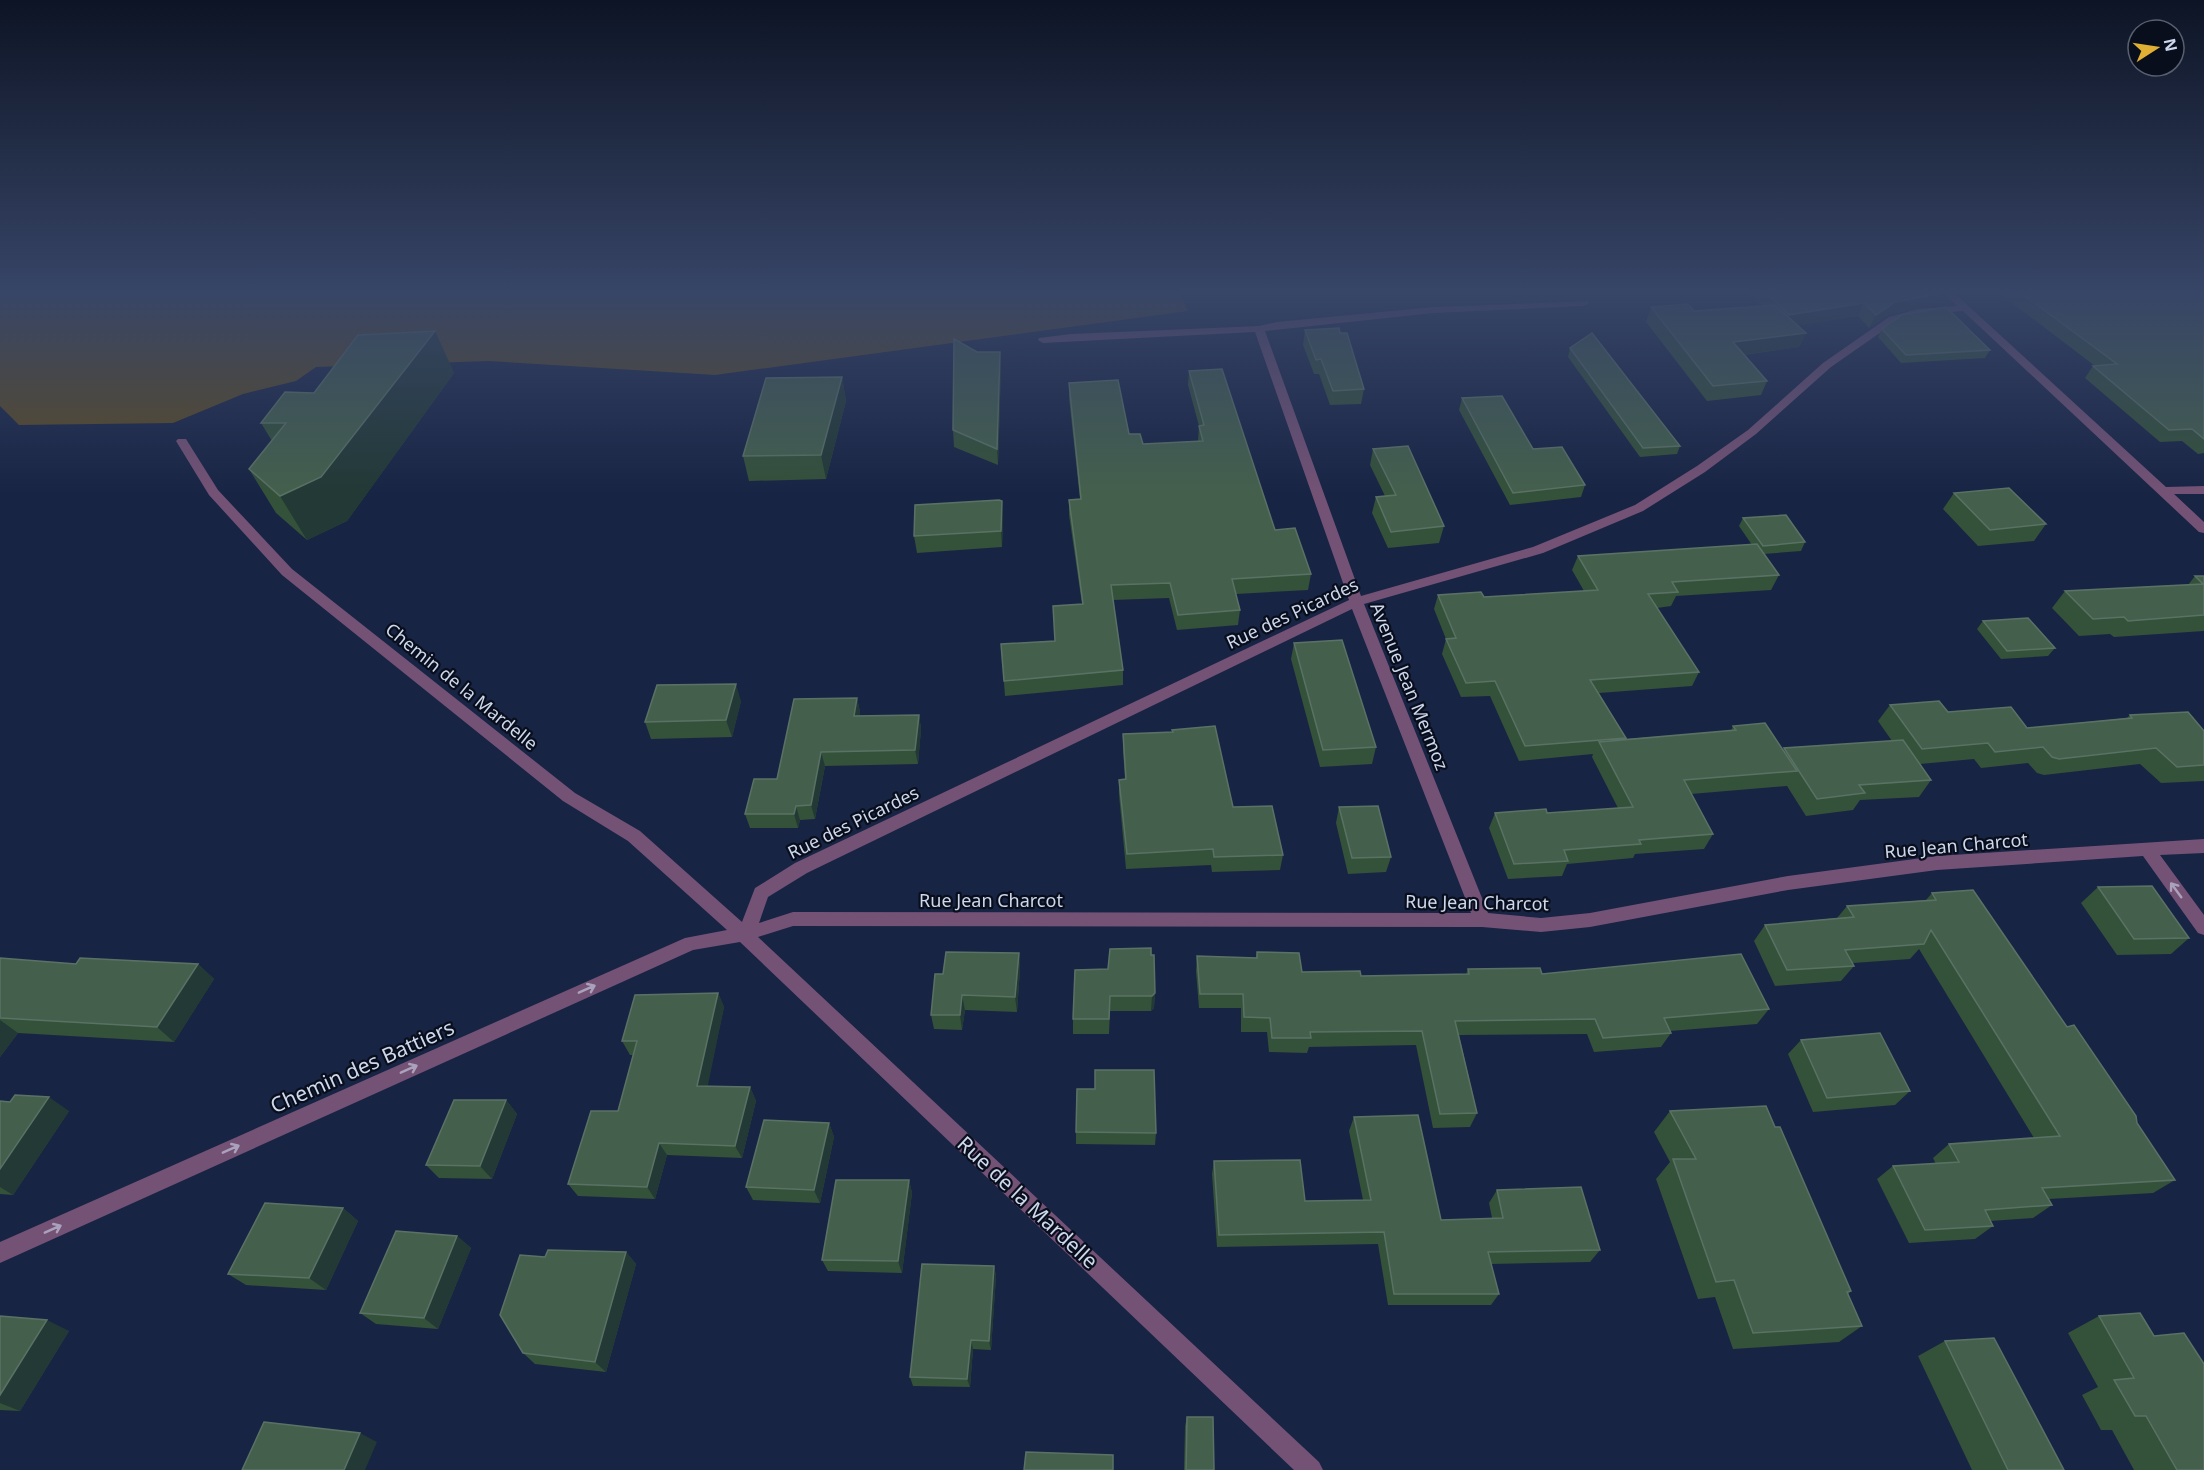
<svg xmlns="http://www.w3.org/2000/svg" width="2204" height="1470" viewBox="0 0 2204 1470" font-family="'Noto Sans',sans-serif">
<style>
.forest{fill:#5c4b23}
.lines{fill:none;stroke-linecap:round;stroke-linejoin:round}
.minor{fill:#745275;fill-rule:evenodd}
.wall{fill:#345139}
.shaded-wall{fill:#223935}
.building{fill:#44604c;stroke:#5a7265;stroke-width:1.5}
.oneway{stroke:#aaa2bc}
.labels{text-anchor:middle;dominant-baseline:central;stroke-width:4.5;stroke-linejoin:round;paint-order:stroke}
.street-label{font-size:18px;fill:#ced8ec;stroke:#090e1c}
.near-street-label{font-size:21px;fill:#ced8ec;stroke:#090e1c}
</style>
<rect width="100%" height="100%" fill="#182444"/>
<path class="forest" d="M 0,290 L 1178,290 L 1188,311 L 715,375 L 488,361 L 316,367 L 296,381 L 243,394 L 173,423 L 19,425 L 0,406 Z"/>
<g class="lines">
<path class="minor" d="M 1941,290 L 1951,290 L 2166,487 L 2204,486 L 2204,494 L 2174,494 L 2204,522 L 2204,533 L 2199,532 L 1963,311 L 1919,315 L 1897,321 L 1831,367 L 1756,434 L 1705,472 L 1643,511 L 1543,553 L 1364,604 L 1488,913 L 1541,918 L 1590,913 L 1788,876 L 1937,856 L 2204,839 L 2204,853 L 2160,855 L 2204,915 L 2204,935 L 2198,933 L 2143,856 L 1937,870 L 1788,890 L 1590,927 L 1541,932 L 1482,927 L 793,926 L 758,937 L 1319,1462 L 1323,1470 L 1294,1470 L 740,942 L 693,950 L 0,1263 L 0,1242 L 685,938 L 727,930 L 628,841 L 563,801 L 282,575 L 209,495 L 176,441 L 178,439 L 186,439 L 218,490 L 292,569 L 575,793 L 640,831 L 742,922 L 755,888 L 795,863 L 1349,600 L 1255,332 L 1043,343 L 1038,340 L 1039,338 L 1071,334 L 1259,326 L 1277,322 L 1433,307 L 1588,301 L 1589,303 L 1584,306 L 1433,313 L 1265,331 L 1361,596 L 1533,547 L 1635,505 L 1697,466 L 1748,430 L 1823,363 L 1889,317 L 1918,309 L 1957,306 ZM 1352,609 L 1471,913 L 793,912 L 759,923 L 768,897 L 807,873 Z"/>
</g>
<path class="wall" d="M 1746,290 L 1936,290 L 1932,306 L 1888,315 L 1869,328 L 1858,316 L 1798,325 L 1806,333 L 1799,347 L 1744,355 L 1767,381 L 1761,395 L 1707,401 L 1646,322 L 1651,307 L 1694,311 L 1762,306 Z
M 1995,290 L 2198,290 L 2204,294 L 2204,453 L 2198,454 L 2182,441 L 2160,442 L 2085,378 L 2093,366 L 2095,366 Z
M 1882,329 L 1990,350 L 1985,358 L 1901,363 L 1878,337 Z
M 1305,330 L 1364,389 L 1361,404 L 1330,405 L 1319,374 L 1314,374 L 1303,345 Z
M 435,331 L 454,373 L 347,521 L 307,540 L 276,513 L 249,469 L 272,441 L 261,423 L 314,393 Z
M 1570,348 L 1680,446 L 1677,454 L 1640,457 L 1568,357 Z
M 1001,368 L 998,465 L 954,447 L 953,430 Z
M 1189,371 L 1275,530 L 1311,574 L 1308,590 L 1236,594 L 1240,610 L 1238,625 L 1177,630 L 1169,598 L 1113,600 L 1123,670 L 1123,685 L 1005,696 L 1001,644 L 1055,641 L 1082,604 L 1069,515 L 1069,500 L 1080,499 L 1069,398 L 1069,383 L 1129,434 L 1143,444 L 1198,441 L 1199,426 L 1188,385 Z
M 842,377 L 846,401 L 826,479 L 749,481 L 743,456 Z
M 1462,398 L 1533,449 L 1585,485 L 1581,497 L 1510,505 L 1459,410 Z
M 1373,449 L 1444,526 L 1439,543 L 1388,548 L 1372,513 L 1376,497 L 1385,496 L 1370,465 Z
M 1954,493 L 2046,524 L 2034,541 L 1978,546 L 1943,509 Z
M 1003,517 L 1002,547 L 917,553 L 914,536 Z
M 1743,518 L 1805,542 L 1801,551 L 1764,554 L 1779,575 L 1771,590 L 1676,596 L 1671,606 L 1657,608 L 1699,672 L 1692,686 L 1599,693 L 1626,738 L 1625,739 L 1731,731 L 1733,726 L 1783,750 L 1784,748 L 1892,741 L 1878,721 L 1890,705 L 1948,712 L 2027,728 L 2127,718 L 2130,715 L 2204,731 L 2204,781 L 2161,783 L 2140,764 L 2044,775 L 2037,773 L 2028,763 L 1981,768 L 1974,759 L 1920,764 L 1931,780 L 1919,797 L 1860,800 L 1853,810 L 1806,816 L 1787,786 L 1691,794 L 1713,834 L 1704,849 L 1635,854 L 1633,858 L 1567,864 L 1562,876 L 1508,879 L 1489,828 L 1495,813 L 1547,813 L 1618,808 L 1592,757 L 1593,754 L 1519,761 L 1490,696 L 1461,697 L 1442,654 L 1446,639 L 1434,609 L 1438,595 L 1484,597 L 1584,591 L 1572,570 L 1578,556 L 1752,545 L 1739,526 Z
M 2195,576 L 2204,576 L 2204,631 L 2114,637 L 2110,634 L 2079,636 L 2052,608 L 2065,591 L 2188,585 Z
M 1983,621 L 2055,648 L 2048,656 L 2001,659 L 1977,629 Z
M 1294,643 L 1376,747 L 1372,764 L 1320,767 L 1291,659 Z
M 857,698 L 860,712 L 859,716 L 919,715 L 921,729 L 918,764 L 825,766 L 815,819 L 800,820 L 798,828 L 750,828 L 745,814 L 777,779 Z
M 741,701 L 732,737 L 651,739 L 645,722 Z
M 1172,730 L 1233,807 L 1283,855 L 1280,870 L 1212,872 L 1211,865 L 1126,869 L 1119,795 L 1119,780 L 1125,779 L 1123,750 L 1123,734 L 1172,732 Z
M 1339,807 L 1391,857 L 1386,872 L 1348,874 L 1336,823 Z
M 2098,887 L 2189,938 L 2171,954 L 2117,955 L 2081,903 Z
M 1932,893 L 2067,1027 L 2137,1123 L 2175,1180 L 2153,1193 L 2049,1199 L 2052,1205 L 2033,1218 L 1990,1221 L 1993,1226 L 1975,1239 L 1909,1243 L 1877,1179 L 1893,1166 L 1936,1164 L 1933,1158 L 1949,1144 L 2034,1138 L 1919,949 L 1910,959 L 1853,963 L 1854,966 L 1841,981 L 1775,986 L 1754,941 L 1765,925 L 1837,918 L 1847,906 L 1926,900 Z
M 1257,952 L 1302,972 L 1361,976 L 1466,974 L 1468,969 L 1542,974 L 1769,1009 L 1757,1024 L 1670,1031 L 1671,1033 L 1661,1047 L 1594,1052 L 1587,1034 L 1459,1035 L 1477,1113 L 1470,1127 L 1433,1128 L 1416,1045 L 1309,1047 L 1307,1053 L 1269,1052 L 1267,1032 L 1241,1032 L 1241,1008 L 1199,1008 L 1196,971 L 1197,956 L 1256,958 Z
M 1019,953 L 1020,969 L 1017,1012 L 965,1010 L 962,1030 L 934,1029 L 931,1015 L 943,974 Z
M 0,958 L 76,964 L 198,964 L 214,979 L 174,1042 L 18,1033 L 0,1057 Z
M 1075,970 L 1155,993 L 1154,1008 L 1151,1011 L 1110,1011 L 1109,1034 L 1073,1034 L 1073,1019 Z
M 718,993 L 724,1007 L 707,1086 L 750,1087 L 756,1101 L 742,1158 L 667,1155 L 655,1199 L 578,1196 L 568,1184 L 618,1111 L 633,1055 L 630,1055 L 622,1041 Z
M 1801,1040 L 1910,1091 L 1895,1105 L 1813,1112 L 1788,1054 Z
M 506,1100 L 517,1114 L 492,1179 L 439,1178 L 426,1165 Z
M 0,1101 L 69,1111 L 13,1195 L 0,1194 Z
M 1670,1111 L 1851,1291 L 1848,1294 L 1862,1326 L 1839,1342 L 1733,1349 L 1715,1297 L 1698,1299 L 1656,1179 L 1670,1162 L 1654,1132 Z
M 1354,1117 L 1441,1220 L 1492,1218 L 1489,1203 L 1497,1190 L 1600,1250 L 1590,1262 L 1491,1264 L 1499,1294 L 1491,1305 L 1388,1305 L 1378,1244 L 1217,1247 L 1212,1174 L 1214,1161 L 1305,1201 L 1363,1200 L 1349,1131 Z
M 829,1123 L 834,1137 L 820,1203 L 753,1200 L 746,1187 Z
M 1076,1132 L 1156,1133 L 1155,1145 L 1076,1144 Z
M 909,1180 L 912,1193 L 902,1273 L 828,1271 L 822,1260 Z
M 343,1208 L 358,1221 L 326,1290 L 246,1285 L 228,1274 Z
M 457,1236 L 471,1248 L 438,1329 L 376,1324 L 360,1313 Z
M 626,1252 L 636,1264 L 606,1372 L 535,1364 L 523,1353 Z
M 994,1266 L 996,1276 L 991,1350 L 973,1349 L 970,1387 L 913,1386 L 910,1377 Z
M 0,1316 L 69,1331 L 20,1411 L 0,1410 Z
M 2099,1316 L 2154,1336 L 2204,1470 L 2134,1470 L 2112,1430 L 2101,1430 L 2082,1395 L 2098,1387 L 2068,1333 Z
M 1945,1341 L 2064,1470 L 1972,1470 L 1918,1356 Z
M 1187,1417 L 1214,1470 L 1184,1470 L 1185,1426 Z"/>
<path class="shaded-wall" d="M 1939,293 L 1932,306 L 1888,315 L 1869,328 L 1876,315 L 1895,302 Z
M 1864,303 L 1858,316 L 1784,328 L 1789,315 Z
M 435,331 L 454,373 L 347,521 L 307,540 L 280,496 Z
M 1806,333 L 1799,347 L 1726,357 L 1733,342 Z
M 1000,352 L 1001,368 L 998,465 L 997,449 Z
M 842,377 L 846,401 L 826,479 L 821,455 Z
M 1002,501 L 1003,517 L 1002,547 L 1001,531 Z
M 736,684 L 741,701 L 732,737 L 726,720 Z
M 857,698 L 860,712 L 857,730 L 854,716 Z
M 919,715 L 921,729 L 918,764 L 915,750 Z
M 821,752 L 825,766 L 815,819 L 811,805 Z
M 796,806 L 800,820 L 798,828 L 794,814 Z
M 1019,953 L 1020,969 L 1017,1012 L 1015,997 Z
M 198,964 L 214,979 L 174,1042 L 157,1027 Z
M 718,993 L 724,1007 L 705,1100 L 697,1086 Z
M 1155,993 L 1154,1008 L 1151,1011 L 1152,996 Z
M 962,995 L 965,1010 L 962,1030 L 960,1015 Z
M 0,1020 L 18,1033 L 0,1057 Z
M 750,1087 L 756,1101 L 742,1158 L 735,1146 Z
M 49,1097 L 69,1111 L 13,1195 L 0,1187 L 0,1169 Z
M 506,1100 L 517,1114 L 492,1179 L 480,1166 Z
M 829,1123 L 834,1137 L 820,1203 L 814,1190 Z
M 659,1143 L 667,1155 L 655,1199 L 647,1187 Z
M 909,1180 L 912,1193 L 902,1273 L 898,1261 Z
M 343,1208 L 358,1221 L 326,1290 L 309,1278 Z
M 457,1236 L 471,1248 L 438,1329 L 424,1318 Z
M 626,1252 L 636,1264 L 606,1372 L 595,1362 Z
M 994,1266 L 996,1276 L 991,1350 L 989,1341 Z
M 47,1320 L 69,1331 L 20,1411 L 0,1403 L 0,1395 Z
M 971,1340 L 973,1349 L 970,1387 L 967,1379 Z
M 360,1433 L 377,1442 L 365,1470 L 344,1470 Z"/>
<path class="building" d="M 1764,290 L 1936,290 L 1939,293 L 1895,302 L 1876,315 L 1864,303 L 1789,315 Z
M 2017,290 L 2198,290 L 2204,294 L 2204,439 L 2192,429 L 2169,430 L 2093,366 L 2117,364 Z
M 1688,304 L 1694,311 L 1775,305 L 1806,333 L 1733,342 L 1767,381 L 1713,386 L 1651,307 Z
M 1946,307 L 1990,350 L 1906,355 L 1882,329 L 1902,315 Z
M 1339,328 L 1340,333 L 1347,333 L 1364,389 L 1333,391 L 1321,359 L 1316,360 L 1305,330 Z
M 435,331 L 321,477 L 280,496 L 249,469 L 286,423 L 261,423 L 285,392 L 314,393 L 358,335 Z
M 1592,333 L 1680,446 L 1643,448 L 1570,348 Z
M 954,339 L 977,352 L 1000,352 L 997,449 L 953,430 Z
M 1222,369 L 1275,530 L 1295,528 L 1311,574 L 1232,579 L 1240,610 L 1178,615 L 1170,583 L 1111,585 L 1123,670 L 1004,681 L 1001,644 L 1055,641 L 1053,606 L 1083,604 L 1069,500 L 1081,499 L 1069,383 L 1118,380 L 1129,434 L 1140,434 L 1143,444 L 1203,441 L 1199,426 L 1204,425 L 1189,371 Z
M 842,377 L 821,455 L 743,456 L 766,378 Z
M 1502,396 L 1533,449 L 1562,447 L 1585,485 L 1513,493 L 1462,398 Z
M 1408,446 L 1444,526 L 1391,532 L 1376,497 L 1396,495 L 1373,449 Z
M 2009,488 L 2046,524 L 1990,530 L 1954,493 Z
M 999,500 L 1002,501 L 1001,531 L 914,536 L 915,505 Z
M 1786,515 L 1805,542 L 1763,546 L 1743,518 Z
M 1757,544 L 1779,575 L 1672,582 L 1678,592 L 1648,594 L 1699,672 L 1590,680 L 1626,738 L 1525,746 L 1495,681 L 1466,683 L 1446,639 L 1456,638 L 1438,595 L 1481,592 L 1484,597 L 1598,590 L 1578,556 Z
M 2195,576 L 2204,576 L 2204,615 L 2128,621 L 2124,617 L 2093,619 L 2065,591 L 2203,584 Z
M 2028,618 L 2055,648 L 2007,651 L 1983,621 Z
M 1342,640 L 1376,747 L 1323,750 L 1294,643 Z
M 736,684 L 726,720 L 645,722 L 657,685 Z
M 857,698 L 854,716 L 919,715 L 915,750 L 821,752 L 811,805 L 796,806 L 794,814 L 745,814 L 754,779 L 777,779 L 794,699 Z
M 1939,701 L 1948,712 L 2011,707 L 2027,728 L 2132,718 L 2130,715 L 2188,712 L 2204,731 L 2204,765 L 2177,767 L 2156,748 L 2059,759 L 2052,757 L 2043,747 L 1995,752 L 1988,743 L 1922,749 L 1890,705 Z
M 1765,723 L 1797,771 L 1684,780 L 1713,834 L 1639,840 L 1641,844 L 1564,850 L 1568,861 L 1514,864 L 1495,813 L 1546,809 L 1547,813 L 1633,807 L 1599,742 L 1736,730 L 1733,726 Z
M 1215,726 L 1233,807 L 1272,806 L 1283,855 L 1214,857 L 1213,849 L 1127,854 L 1119,780 L 1126,779 L 1123,734 L 1173,732 L 1172,730 Z
M 1903,740 L 1931,780 L 1859,785 L 1865,793 L 1817,799 L 1784,748 Z
M 1378,806 L 1391,857 L 1352,858 L 1339,807 Z
M 2152,886 L 2189,938 L 2134,939 L 2098,887 Z
M 1973,890 L 2067,1027 L 2074,1025 L 2136,1116 L 2137,1123 L 2175,1180 L 2042,1188 L 2052,1205 L 1985,1210 L 1993,1226 L 1925,1230 L 1893,1166 L 1959,1162 L 1949,1144 L 2060,1136 L 1931,930 L 1924,944 L 1845,950 L 1854,966 L 1787,970 L 1765,925 L 1854,917 L 1847,906 L 1936,900 L 1932,893 Z
M 1151,948 L 1151,955 L 1154,955 L 1155,993 L 1152,996 L 1110,996 L 1109,1019 L 1073,1019 L 1075,970 L 1108,969 L 1110,949 Z
M 946,952 L 1019,953 L 1015,997 L 962,995 L 960,1015 L 931,1015 L 935,974 L 943,974 Z
M 1257,952 L 1299,953 L 1302,972 L 1360,971 L 1361,976 L 1469,974 L 1468,969 L 1540,968 L 1542,974 L 1741,954 L 1769,1009 L 1664,1018 L 1671,1033 L 1603,1038 L 1595,1019 L 1455,1021 L 1477,1113 L 1440,1114 L 1422,1031 L 1310,1032 L 1311,1038 L 1272,1038 L 1270,1018 L 1244,1017 L 1243,994 L 1200,994 L 1197,956 L 1257,958 Z
M 0,958 L 76,964 L 80,958 L 198,964 L 157,1027 L 0,1018 Z
M 718,993 L 697,1086 L 750,1087 L 735,1146 L 659,1143 L 647,1187 L 568,1184 L 591,1111 L 618,1111 L 637,1041 L 622,1041 L 635,995 Z
M 1880,1033 L 1910,1091 L 1827,1098 L 1801,1040 Z
M 1095,1070 L 1154,1070 L 1156,1133 L 1076,1132 L 1077,1089 L 1095,1089 Z
M 15,1095 L 49,1097 L 0,1169 L 0,1101 L 10,1102 Z
M 454,1100 L 506,1100 L 480,1166 L 426,1165 Z
M 1766,1106 L 1775,1127 L 1780,1127 L 1851,1291 L 1847,1292 L 1862,1326 L 1753,1333 L 1734,1280 L 1716,1282 L 1673,1159 L 1696,1159 L 1670,1111 Z
M 1418,1115 L 1441,1220 L 1503,1218 L 1497,1190 L 1581,1187 L 1600,1250 L 1488,1252 L 1499,1294 L 1394,1294 L 1384,1232 L 1219,1235 L 1214,1161 L 1300,1160 L 1305,1201 L 1371,1200 L 1354,1117 Z
M 764,1120 L 829,1123 L 814,1190 L 746,1187 Z
M 836,1180 L 909,1180 L 898,1261 L 822,1260 Z
M 265,1203 L 343,1208 L 309,1278 L 228,1274 Z
M 396,1231 L 457,1236 L 424,1318 L 360,1313 Z
M 548,1250 L 626,1252 L 595,1362 L 523,1353 L 500,1315 L 520,1255 L 545,1257 Z
M 922,1264 L 994,1266 L 989,1341 L 971,1340 L 967,1379 L 910,1377 Z
M 2140,1313 L 2154,1336 L 2184,1333 L 2204,1364 L 2204,1470 L 2177,1470 L 2146,1416 L 2135,1416 L 2114,1380 L 2134,1378 L 2099,1316 Z
M 0,1316 L 47,1320 L 0,1395 Z
M 1994,1338 L 2064,1470 L 2008,1470 L 1945,1341 Z
M 1187,1417 L 1213,1417 L 1214,1470 L 1186,1470 Z
M 264,1422 L 360,1433 L 344,1470 L 242,1470 Z
M 1026,1452 L 1113,1455 L 1113,1470 L 1024,1470 Z"/>
<defs><path id="oneway-shaft" d="M-6 0H5M1.5-3L5.5 0L1.5 3" fill="none" stroke-width="1.6" stroke-linecap="round" stroke-linejoin="round" transform="scale(1.5)"/></defs>
<g class="oneway">
<use href="#oneway-shaft" transform="translate(2176 890) rotate(-126)"/>
<use href="#oneway-shaft" transform="translate(587 989) rotate(-24)"/>
<use href="#oneway-shaft" transform="translate(409 1069) rotate(-24)"/>
<use href="#oneway-shaft" transform="translate(231 1149) rotate(-24)"/>
<use href="#oneway-shaft" transform="translate(53 1229) rotate(-24)"/>
</g>
<linearGradient id="sky" x2="0" y2="1"><stop stop-color="#0d1425"/><stop offset="0.59" stop-color="#374567"/><stop offset="1" stop-color="#374567" stop-opacity="0"/></linearGradient>
<rect width="2204" height="495" fill="url(#sky)"/>
<g class="labels">
<g class="street-label">
<text transform="translate(1292 613) rotate(-25)">Rue des Picardes</text>
<text transform="translate(462 686) rotate(39)">Chemin de la Mardelle</text>
<text transform="translate(1410 686) rotate(68)">Avenue Jean Mermoz</text>
<text transform="translate(853 822) rotate(-26)">Rue des Picardes</text>
<text transform="translate(1956 845) rotate(-5)">Rue Jean Charcot</text>
<text x="991" y="900">Rue Jean Charcot</text>
<text transform="translate(1477 902) rotate(1)">Rue Jean Charcot</text>
</g>
<g class="near-street-label">
<text transform="translate(362 1066) rotate(-24)">Chemin des Battiers</text>
<text transform="translate(1028 1202) rotate(43)">Rue de la Mardelle</text>
</g>
</g>
<g transform="translate(2156 48) rotate(78)"><circle r="28" fill="#090e1c" stroke="#585f6f" stroke-width="1.5"/>
<path d="M0-4.5L10 22L0 15L-10 22Z" fill="#e0b034"/>
<text y="-9" font-size="16" font-weight="bold" text-anchor="middle" fill="#ced8ec">N</text>
</g>
</svg>
